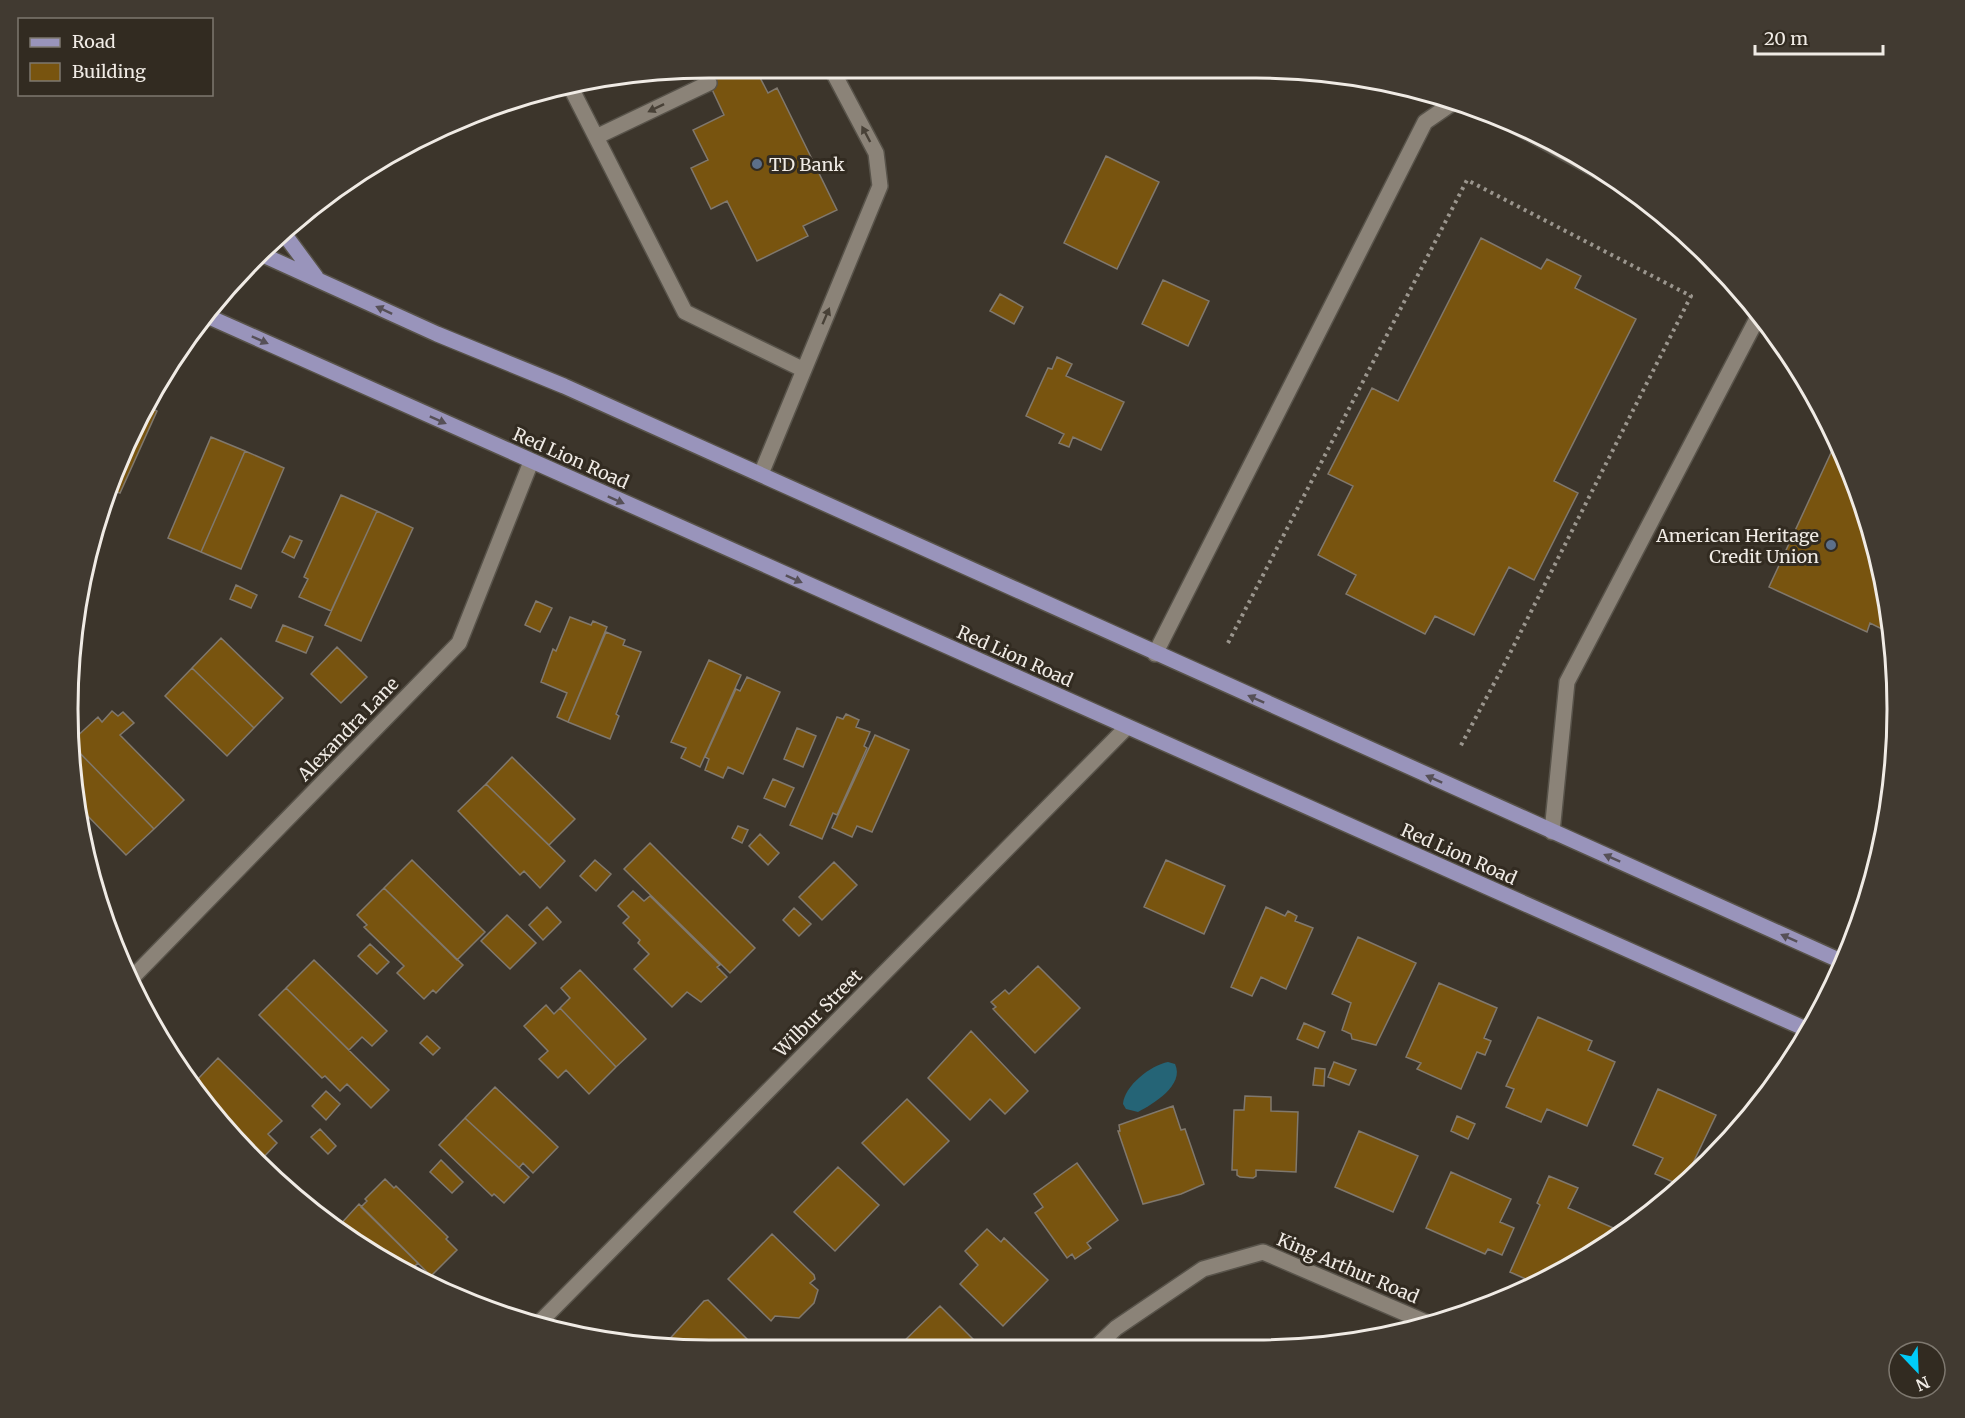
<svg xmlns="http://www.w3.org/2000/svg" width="1965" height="1418" viewBox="0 0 1965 1418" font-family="Merriweather,serif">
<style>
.water{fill:#256476}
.building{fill:#78540f;stroke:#80786d;stroke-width:1.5}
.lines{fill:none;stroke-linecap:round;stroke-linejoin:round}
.lane-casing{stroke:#58534a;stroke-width:18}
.street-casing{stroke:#58534a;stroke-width:18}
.primary-casing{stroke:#58534a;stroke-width:18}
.path{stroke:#9b968e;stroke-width:4;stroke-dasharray:3 4.5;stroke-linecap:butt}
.lane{stroke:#8b8378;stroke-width:15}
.street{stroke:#8b8378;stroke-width:15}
.primary{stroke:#9994bb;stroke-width:15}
.oneway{fill:#484137}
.oneway2{fill:#565057}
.service-dot{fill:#5c6f8a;stroke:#322b21;stroke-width:2}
.labels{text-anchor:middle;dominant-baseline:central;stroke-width:6;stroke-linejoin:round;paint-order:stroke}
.poi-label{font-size:18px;fill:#f0ebe5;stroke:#322b21;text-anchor:start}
.street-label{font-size:18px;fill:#f0ebe5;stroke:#322b21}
.rim{fill:none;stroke:#f0ebe5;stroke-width:3}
</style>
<rect width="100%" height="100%" fill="#3c352b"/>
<path class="water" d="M 1168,1062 L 1175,1064 C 1185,1085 1153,1104 1138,1112 L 1126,1109 L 1123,1104 C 1124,1086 1151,1065 1168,1062 Z"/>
<path class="building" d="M 702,68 L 755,68 L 768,93 L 777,88 L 837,210 L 803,226 L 808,236 L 757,261 L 727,201 L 711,209 L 691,168 L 708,160 L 693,130 L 724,115 Z
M 1106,156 L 1159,182 L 1117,269 L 1064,243 Z
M 1481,238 L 1541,269 L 1547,259 L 1581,276 L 1575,288 L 1636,319 L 1554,481 L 1578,493 L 1534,580 L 1509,567 L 1474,635 L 1435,616 L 1425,634 L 1346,594 L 1356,575 L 1318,555 L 1353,486 L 1328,474 L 1372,388 L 1398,401 Z
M 1163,280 L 1209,301 L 1188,346 L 1142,324 Z
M 1000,294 L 1023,307 L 1014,324 L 990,311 Z
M 1057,357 L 1072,364 L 1066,376 L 1124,402 L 1101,450 L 1073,437 L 1069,447 L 1059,443 L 1064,434 L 1026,416 L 1048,368 L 1052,369 Z
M 146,406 L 157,411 L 120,493 L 117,492 L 108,511 L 102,508 L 134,426 Z
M 211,437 L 245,451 L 201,552 L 168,538 Z
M 1836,442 L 1864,503 L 1891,620 L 1886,631 L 1870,623 L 1867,632 L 1769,587 Z
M 245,451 L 284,468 L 241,569 L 201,552 Z
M 341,495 L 377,511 L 331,611 L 299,597 L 308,579 L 304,577 Z
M 377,511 L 413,528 L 361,641 L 325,625 Z
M 290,536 L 302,541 L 294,558 L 282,552 Z
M 236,585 L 257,595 L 251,608 L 230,599 Z
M 536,601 L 552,608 L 540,632 L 525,625 Z
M 570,617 L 591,625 L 593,621 L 607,627 L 568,722 L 557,717 L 567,693 L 541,682 L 553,649 L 556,651 Z
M 283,625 L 313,637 L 306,653 L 276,641 Z
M 606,632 L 625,640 L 623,645 L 641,652 L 616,714 L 619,716 L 610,739 L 568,722 Z
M 221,638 L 283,698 L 254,728 L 192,668 Z
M 337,647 L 367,677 L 341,703 L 311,674 Z
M 709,660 L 741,675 L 700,767 L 681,758 L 686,748 L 671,742 Z
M 192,668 L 254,728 L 227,756 L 165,696 Z
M 747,677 L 780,692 L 743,774 L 728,767 L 723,778 L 705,770 L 709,759 L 705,757 L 736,689 L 740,691 Z
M 112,711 L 118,716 L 123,712 L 134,723 L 120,735 L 184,800 L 154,829 L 73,746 L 73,740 L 98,717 L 102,722 Z
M 846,714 L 859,720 L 856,727 L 870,732 L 864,746 L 867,748 L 837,815 L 833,813 L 822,839 L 790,825 L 837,717 L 843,719 Z
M 797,728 L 816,736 L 803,767 L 784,759 Z
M 875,735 L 909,750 L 872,832 L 857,826 L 852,837 L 832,828 Z
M 73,746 L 154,829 L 126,855 L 75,803 Z
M 512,757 L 575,819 L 549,845 L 486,784 Z
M 773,779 L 794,788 L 785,807 L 764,798 Z
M 486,784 L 565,861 L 540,888 L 524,871 L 520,875 L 458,811 Z
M 738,826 L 748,830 L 742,843 L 732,838 Z
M 760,834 L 779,853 L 768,865 L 749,846 Z
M 650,843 L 755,948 L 730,973 L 624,869 Z
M 412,860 L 485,932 L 457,960 L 384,888 Z
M 595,860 L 611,874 L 596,891 L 580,876 Z
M 1166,860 L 1225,886 L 1204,934 L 1144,907 Z
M 834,862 L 857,885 L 822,920 L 799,897 Z
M 384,888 L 463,965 L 436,993 L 433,990 L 424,999 L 397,973 L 404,966 L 364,927 L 367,925 L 357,915 Z
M 633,891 L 644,901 L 650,896 L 720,965 L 717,967 L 727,977 L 701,1002 L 687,992 L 672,1007 L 634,969 L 649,954 L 638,943 L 640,940 L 623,923 L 629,917 L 618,906 Z
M 547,907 L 561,922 L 543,940 L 529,925 Z
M 1266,907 L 1285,916 L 1288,911 L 1297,916 L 1295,921 L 1313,928 L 1286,989 L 1261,977 L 1252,996 L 1231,987 Z
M 794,908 L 811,924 L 799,936 L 783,920 Z
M 507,915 L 536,943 L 510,969 L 481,941 Z
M 1358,937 L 1416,963 L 1376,1045 L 1352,1039 L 1351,1034 L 1342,1030 L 1351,1003 L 1332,994 Z
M 370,944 L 389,962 L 377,974 L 358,956 Z
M 314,960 L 387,1031 L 372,1046 L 362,1037 L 349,1050 L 286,988 Z
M 1038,966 L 1080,1008 L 1035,1053 L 993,1009 L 996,1007 L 991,1002 L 1005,990 L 1009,994 Z
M 580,970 L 646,1039 L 616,1067 L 560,1008 L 570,998 L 561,988 Z
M 1439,983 L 1497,1008 L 1484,1038 L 1491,1041 L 1485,1055 L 1477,1052 L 1461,1089 L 1417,1069 L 1421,1063 L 1406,1057 Z
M 286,988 L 389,1090 L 371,1108 L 347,1084 L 340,1091 L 325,1076 L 322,1078 L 259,1015 Z
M 546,1005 L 554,1014 L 560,1008 L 616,1067 L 589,1094 L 566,1070 L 558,1078 L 539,1059 L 548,1051 L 524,1026 Z
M 1538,1017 L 1592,1041 L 1588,1050 L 1615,1062 L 1587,1126 L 1547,1109 L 1541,1122 L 1506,1107 L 1514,1089 L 1506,1086 Z
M 1304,1023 L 1325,1032 L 1318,1048 L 1297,1039 Z
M 971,1031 L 1028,1091 L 1005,1114 L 990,1099 L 970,1120 L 928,1078 Z
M 427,1036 L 440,1048 L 433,1055 L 420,1043 Z
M 218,1058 L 282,1121 L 268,1134 L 277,1143 L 260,1161 L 219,1120 L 194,1083 Z
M 1334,1062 L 1356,1070 L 1349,1085 L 1328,1077 Z
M 1315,1068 L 1325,1069 L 1324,1086 L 1313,1085 Z
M 495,1087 L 558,1147 L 533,1173 L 523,1163 L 519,1168 L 465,1118 Z
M 1658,1089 L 1716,1115 L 1682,1186 L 1655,1174 L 1663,1158 L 1633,1145 Z
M 326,1091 L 340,1104 L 326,1120 L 312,1106 Z
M 1245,1096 L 1271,1097 L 1271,1111 L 1298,1112 L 1296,1172 L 1256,1170 L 1256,1176 L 1253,1178 L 1240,1177 L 1237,1175 L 1237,1170 L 1232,1170 L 1234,1110 L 1244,1110 Z
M 907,1099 L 949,1141 L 904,1185 L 862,1143 Z
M 1173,1106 L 1181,1130 L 1185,1129 L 1204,1184 L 1181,1194 L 1143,1204 L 1118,1131 L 1120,1131 L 1119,1125 Z
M 1457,1116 L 1475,1124 L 1468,1139 L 1451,1131 Z
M 465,1118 L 529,1177 L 504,1203 L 494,1194 L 492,1196 L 439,1145 Z
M 219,1120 L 260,1161 L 259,1162 L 226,1132 Z
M 320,1129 L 336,1146 L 328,1154 L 311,1137 Z
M 1359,1131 L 1418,1156 L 1393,1212 L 1335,1187 Z
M 441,1160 L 463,1182 L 452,1193 L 430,1172 Z
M 1077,1163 L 1118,1220 L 1087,1243 L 1091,1248 L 1075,1259 L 1072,1254 L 1067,1258 L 1035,1213 L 1043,1207 L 1034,1194 Z
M 838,1167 L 879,1205 L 835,1251 L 794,1212 Z
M 1451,1172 L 1511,1199 L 1500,1222 L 1514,1228 L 1502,1255 L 1488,1249 L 1485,1254 L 1426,1228 Z
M 1549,1176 L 1578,1188 L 1568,1208 L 1620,1231 L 1539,1285 L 1510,1272 L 1540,1205 L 1537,1203 Z
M 385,1179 L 394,1188 L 396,1186 L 448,1237 L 446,1239 L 457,1250 L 431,1276 L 361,1207 L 367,1201 L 365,1199 Z
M 359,1204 L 418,1263 L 408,1273 L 337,1228 Z
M 987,1229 L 1001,1242 L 1004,1238 L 1048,1280 L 1003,1326 L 960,1284 L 978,1265 L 965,1251 Z
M 772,1234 L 814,1275 L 815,1279 L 810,1283 L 818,1290 L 814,1303 L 799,1318 L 775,1316 L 771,1321 L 728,1279 Z
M 708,1300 L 748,1340 L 739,1349 L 670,1349 L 665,1344 L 704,1301 Z
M 940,1306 L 981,1347 L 897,1348 Z"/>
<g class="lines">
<defs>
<path id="lane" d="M 570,86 L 685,312 L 804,370
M 1494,114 L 1608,176
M 596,137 L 709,83
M 761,474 L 880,186 L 876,153 L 831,68
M 1155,654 L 1425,122 L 1454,102
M 1552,832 L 1567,682 L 1759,315"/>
<path id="street" d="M 129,981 L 459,643 L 531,462
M 536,1326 L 1127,727
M 1097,1346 L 1116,1328 L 1203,1269 L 1263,1252 L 1430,1324"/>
<path id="primary" d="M 285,235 L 316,277
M 263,255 L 437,334 L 564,386 L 1843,962
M 207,316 L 1808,1030"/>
</defs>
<use href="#lane" class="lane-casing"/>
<use href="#street" class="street-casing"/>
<use href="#primary" class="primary-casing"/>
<path class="path" d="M 1228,643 L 1467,180 L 1691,296 L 1505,663 L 1459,749"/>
<use href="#lane" class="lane"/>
<use href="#street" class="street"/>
<use href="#primary" class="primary"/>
</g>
<defs><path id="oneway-solid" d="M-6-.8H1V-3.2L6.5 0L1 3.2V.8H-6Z" transform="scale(1.5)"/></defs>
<g class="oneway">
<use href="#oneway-solid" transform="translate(656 108) rotate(154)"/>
<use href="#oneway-solid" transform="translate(866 134) rotate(-118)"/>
<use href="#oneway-solid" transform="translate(826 316) rotate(-67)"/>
</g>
<g class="oneway2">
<use href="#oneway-solid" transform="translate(384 310) rotate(-155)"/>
<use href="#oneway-solid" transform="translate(260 340) rotate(24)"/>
<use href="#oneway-solid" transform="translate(438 420) rotate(24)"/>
<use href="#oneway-solid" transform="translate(616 500) rotate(24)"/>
<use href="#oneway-solid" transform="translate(794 579) rotate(24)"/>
<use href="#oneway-solid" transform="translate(1256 699) rotate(-156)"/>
<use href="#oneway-solid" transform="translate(1434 779) rotate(-156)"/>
<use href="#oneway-solid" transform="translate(1612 858) rotate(-156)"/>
<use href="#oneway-solid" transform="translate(1789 938) rotate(-156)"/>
</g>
<g class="service-dot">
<circle cx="757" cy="164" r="6"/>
<circle cx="1831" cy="545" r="6"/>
</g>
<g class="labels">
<g class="poi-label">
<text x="769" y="164">TD Bank</text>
<text x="1819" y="535" text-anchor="end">American Heritage<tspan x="1819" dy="21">Credit Union</tspan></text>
</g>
<g class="street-label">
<text transform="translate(571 458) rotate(24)">Red Lion Road</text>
<text transform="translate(1015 656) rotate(24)">Red Lion Road</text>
<text transform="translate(348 729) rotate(-46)">Alexandra Lane</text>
<text transform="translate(1459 854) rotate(24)">Red Lion Road</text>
<text transform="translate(818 1013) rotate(-45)">Wilbur Street</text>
<text transform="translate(1348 1268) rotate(23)">King Arthur Road</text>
</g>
</g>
<path d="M0 0H1965V1418H0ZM709 78H1256A631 631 0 0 1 1887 709V709A631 631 0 0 1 1256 1340H709A631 631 0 0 1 78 709V709A631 631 0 0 1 709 78Z" fill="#413a31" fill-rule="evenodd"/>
<path class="rim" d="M709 78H1256A631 631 0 0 1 1887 709V709A631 631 0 0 1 1256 1340H709A631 631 0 0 1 78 709V709A631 631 0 0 1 709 78Z"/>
<rect x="18" y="18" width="195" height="78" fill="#322b21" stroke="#7e786f" stroke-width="1.5"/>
<rect x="30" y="38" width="30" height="9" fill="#9994bb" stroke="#7e786f" stroke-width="1.5"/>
<text x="72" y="48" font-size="18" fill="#f0ebe5">Road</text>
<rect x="30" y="63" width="30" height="18" fill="#78540f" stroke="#7e786f" stroke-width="1.5"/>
<text x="72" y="78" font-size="18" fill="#f0ebe5">Building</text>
<g transform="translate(1917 1370) rotate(157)"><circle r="28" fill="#322b21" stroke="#7e786f" stroke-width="1.5"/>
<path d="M0-4.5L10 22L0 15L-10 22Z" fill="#00cbf9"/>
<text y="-9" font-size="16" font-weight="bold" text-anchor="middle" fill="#f0ebe5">N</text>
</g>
<path d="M1755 45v9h128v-9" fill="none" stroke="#f0ebe5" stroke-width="3"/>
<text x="1764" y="45" font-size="18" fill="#f0ebe5" stroke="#322b21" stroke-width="4.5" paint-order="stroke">20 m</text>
</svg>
